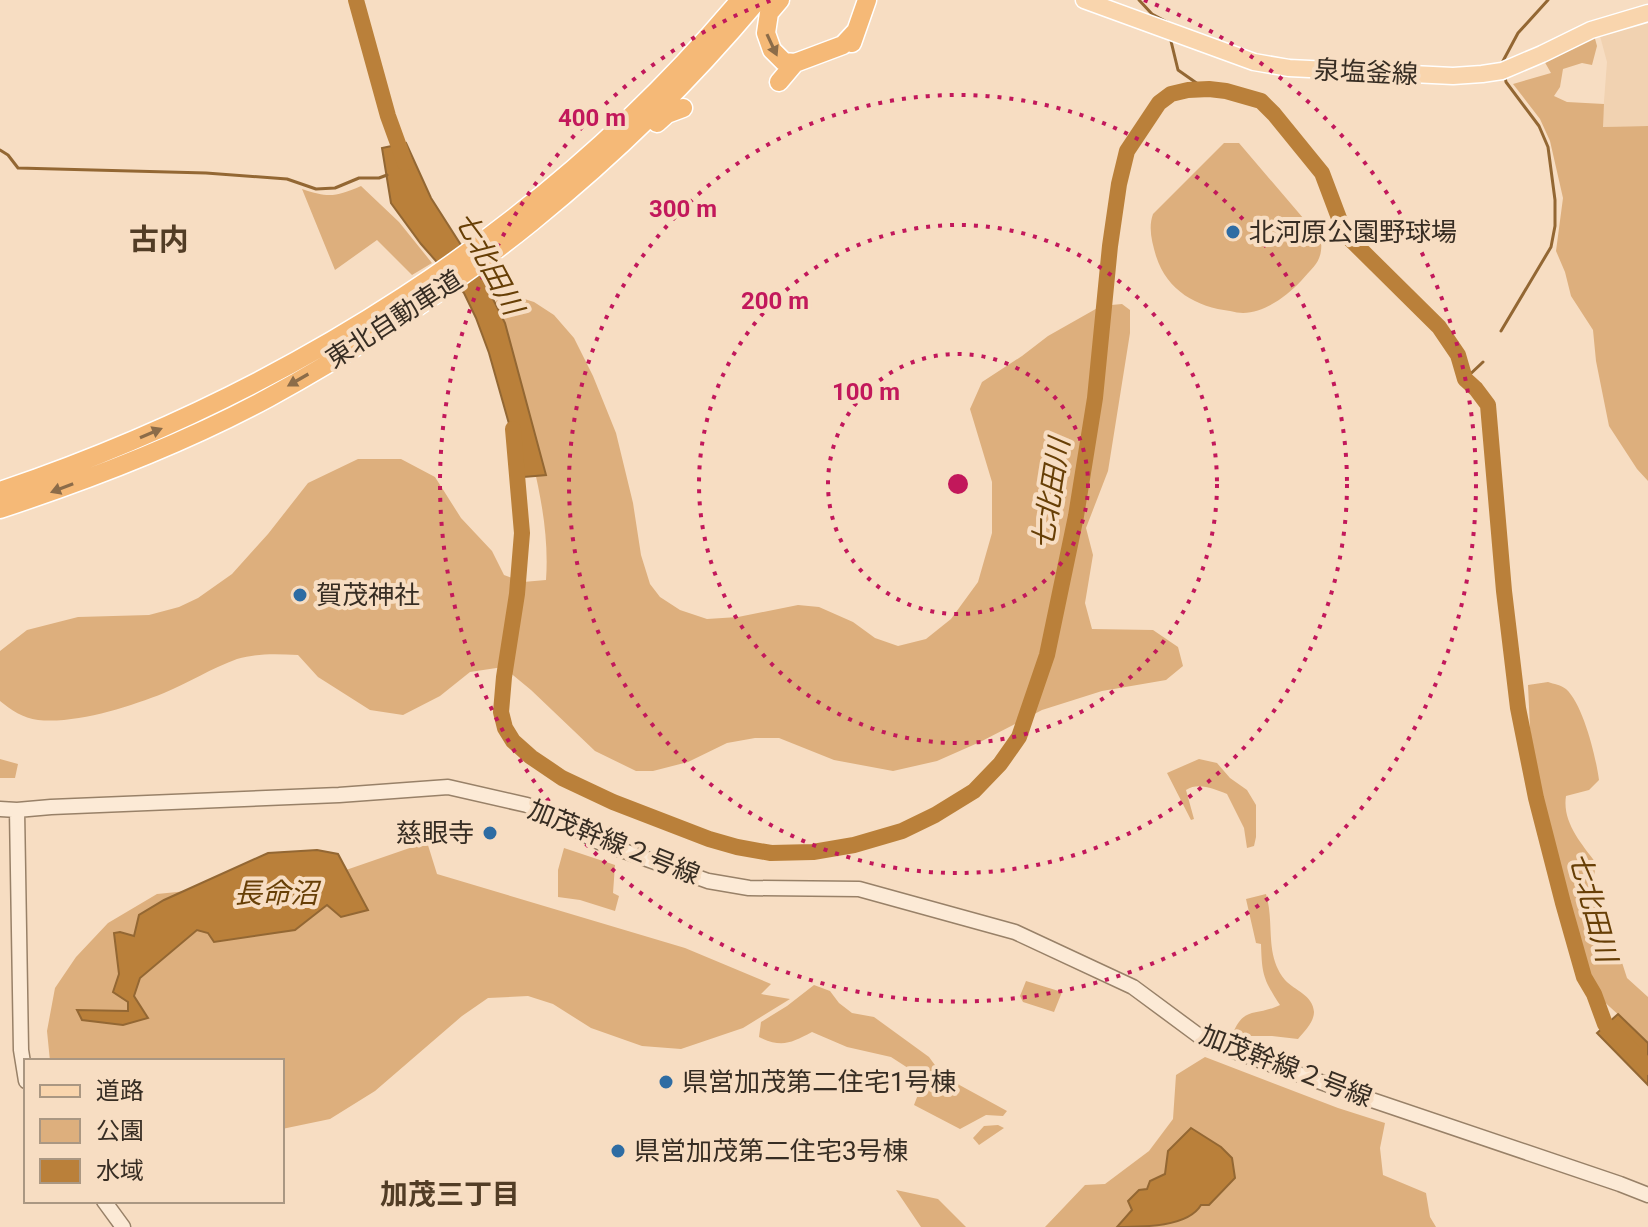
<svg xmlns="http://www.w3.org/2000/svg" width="1648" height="1227" viewBox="0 0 1648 1227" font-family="Roboto,'Noto Sans JP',sans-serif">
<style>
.built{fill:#f1d2b1}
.green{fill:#ddaf7d}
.water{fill:#ba803a;stroke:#936733;stroke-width:2}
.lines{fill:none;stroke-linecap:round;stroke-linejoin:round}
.stream{stroke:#936733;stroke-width:3}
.river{stroke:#ba803a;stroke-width:16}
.secondary-casing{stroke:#988168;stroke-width:17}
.primary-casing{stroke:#fff;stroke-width:19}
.highway-casing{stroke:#fff;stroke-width:21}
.secondary{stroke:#fcead6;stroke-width:14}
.primary{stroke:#f9d5ad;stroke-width:16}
.highway{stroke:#f5b977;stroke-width:18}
.oneway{fill:#8c6c49}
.ring{fill:none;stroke:#c2185b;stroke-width:4;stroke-dasharray:4 8}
.poi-dot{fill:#2e6ca3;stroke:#f7ddc2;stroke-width:3}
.labels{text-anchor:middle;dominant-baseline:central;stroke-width:8;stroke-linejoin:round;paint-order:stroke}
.street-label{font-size:26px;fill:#372d23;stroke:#f7ddc2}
.poi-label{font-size:26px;fill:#372d23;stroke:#f7ddc2;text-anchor:start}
.water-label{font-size:28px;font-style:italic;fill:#673f06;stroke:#f7ddc2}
.neighbourhood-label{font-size:28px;font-weight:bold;fill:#523d26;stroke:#f7ddc2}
.quarter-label{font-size:30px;font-weight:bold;fill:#523d26;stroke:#f7ddc2}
.centre{fill:#c2185b;stroke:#f7ddc2;stroke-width:4}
.ring-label{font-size:24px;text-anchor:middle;font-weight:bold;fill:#c2185b;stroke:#f7ddc2;stroke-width:8;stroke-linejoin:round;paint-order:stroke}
</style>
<rect width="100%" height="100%" fill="#f7ddc2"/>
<path class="built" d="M 1648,21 L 1648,126 L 1602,127 L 1607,62 L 1600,36 Z"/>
<path class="green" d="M 1594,35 L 1597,46 L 1592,65 L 1582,63 L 1563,69 L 1560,87 L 1554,96 L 1567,102 L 1604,104 L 1603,127 L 1648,126 L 1648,481 L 1637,469 L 1609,426 L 1596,361 L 1593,330 L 1571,296 L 1565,272 L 1556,251 L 1563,198 L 1550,141 L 1540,119 L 1513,84 L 1551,73 L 1543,59 Z
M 1224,143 L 1239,143 L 1321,239 C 1323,261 1315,265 1301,281 C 1286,297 1265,312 1243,313 C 1239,313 1235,312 1230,311 C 1197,307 1167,291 1156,256 C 1152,242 1148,228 1153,214 Z
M 361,186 L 399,222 L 432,263 L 412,275 L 377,240 L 335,270 L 302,189 C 329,198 335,197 361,186 Z
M 515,296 L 534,302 L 554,315 L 574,338 L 593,376 L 616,433 L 633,503 L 641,555 L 650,584 L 660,597 L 680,610 L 707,619 L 738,617 L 798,605 L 819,607 L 853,622 L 875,638 L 898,646 L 926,639 L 951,619 L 978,582 L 992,533 L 992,482 L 970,409 L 982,382 L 1022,356 L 1048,336 L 1101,306 L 1122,304 L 1130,310 L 1130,333 L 1108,471 L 1086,528 L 1093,555 L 1085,603 L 1092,629 L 1153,630 L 1178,647 L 1183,666 L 1166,680 L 1102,691 L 1042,710 L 980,742 L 937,761 L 893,771 L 834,760 L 779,738 L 755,738 L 727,743 L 688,762 L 653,771 L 636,771 L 595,751 L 531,690 L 503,667 L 470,672 L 440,696 L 403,715 L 370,710 L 318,677 L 298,655 C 277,654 258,653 237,659 C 212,668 188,683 164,693 C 129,707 76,724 38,720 C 23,718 11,710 0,701 L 0,651 L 27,630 L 78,617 L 149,615 L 179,607 L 198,598 L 232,574 L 268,534 L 308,483 L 358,459 L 401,459 L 435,477 L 461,518 L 492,551 L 504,575 L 523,582 L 546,580 C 550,525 535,469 521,417 C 511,381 501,345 492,310 L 498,297 Z
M 1548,682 C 1554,684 1561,685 1566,689 C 1583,704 1596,757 1599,780 L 1589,790 L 1566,796 C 1562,822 1581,843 1596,863 L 1593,883 L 1598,906 L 1618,950 L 1627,978 L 1648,997 L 1648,1042 L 1598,996 L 1586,969 L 1539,797 L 1530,729 L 1528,685 Z
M 0,759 L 18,764 L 15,778 L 0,778 Z
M 1199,759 L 1217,763 L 1230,778 L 1247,790 L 1256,805 L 1256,837 L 1254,846 L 1247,848 L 1244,828 L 1227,794 C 1213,789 1199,782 1186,790 L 1194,819 L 1191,820 L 1167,773 Z
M 427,842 L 437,874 L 685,948 L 771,984 L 761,994 L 790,999 L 743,1028 L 681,1049 L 642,1046 L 591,1028 L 553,1004 L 528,996 L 488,998 L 462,1016 L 375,1091 L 330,1119 L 282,1129 L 282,1061 L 50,1061 L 47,1031 L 55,988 L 76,957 L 108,923 L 157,894 L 227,887 L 346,870 Z
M 564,848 L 615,865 L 613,893 L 619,896 L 615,911 L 580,900 L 558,897 L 558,870 Z
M 1266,894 C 1275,924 1264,954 1285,980 C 1295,991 1313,995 1314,1012 C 1314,1022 1304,1032 1298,1039 L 1272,1036 L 1232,1036 C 1243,1005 1256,1017 1280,1005 C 1263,979 1262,974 1261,944 L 1256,943 L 1246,899 Z
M 1026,981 L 1062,992 L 1054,1012 L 1023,1002 L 1020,996 Z
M 814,985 L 830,991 L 839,1003 L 852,1013 L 874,1017 L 929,1057 L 943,1076 L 1007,1111 L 1003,1116 L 986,1115 L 960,1129 L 914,1105 L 919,1092 L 908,1068 L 891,1057 L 847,1047 L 812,1032 C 791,1043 782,1048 759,1037 L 761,1022 L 787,1006 Z
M 1205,1057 L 1338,1108 L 1385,1123 L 1380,1148 L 1383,1175 L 1426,1193 L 1430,1217 L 1436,1227 L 1045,1227 L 1085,1185 L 1105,1184 L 1149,1151 L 1173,1119 L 1176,1075 Z
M 998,1125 L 1004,1128 L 979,1145 L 973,1138 L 984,1126 Z
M 896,1190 L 938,1199 L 966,1227 L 921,1227 Z"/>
<path class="water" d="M 406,143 L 431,198 L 484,281 L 505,323 L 546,475 L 524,477 L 489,353 L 476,318 L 464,293 L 421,244 L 391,203 L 382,148 Z
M 317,850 L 338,854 L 368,910 L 341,917 L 327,905 L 295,930 L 214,942 L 208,933 L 197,930 L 140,978 L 134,996 L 148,1018 L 123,1025 L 82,1020 L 77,1010 L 128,1011 L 128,1002 L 113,992 L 119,974 L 114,933 L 120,932 L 134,936 L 139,915 L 164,900 L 268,853 Z
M 1618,1014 L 1648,1043 L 1648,1085 L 1597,1033 Z
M 1191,1128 L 1221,1147 L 1232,1158 L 1235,1178 L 1209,1205 L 1201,1205 C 1188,1227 1144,1227 1117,1227 L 1132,1210 L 1128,1201 L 1139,1190 L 1147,1189 L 1150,1181 L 1165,1174 L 1168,1151 Z"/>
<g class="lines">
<path class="stream" d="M 1139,0 L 1152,14 L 1167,22
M 1170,37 L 1178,70 L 1205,89
M 1504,65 L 1503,61 L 1518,33 L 1548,0
M 0,150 L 8,155 L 18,168 L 206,173 L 287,179 L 316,189 L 335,188 L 359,178 L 379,178 L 387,175
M 1501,331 L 1551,247 L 1555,226 L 1555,200 L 1548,147 L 1539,126 L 1506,82 L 1505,77
M 1465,379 L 1483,362"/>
<path class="river" d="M 356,0 L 388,116 L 405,163
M 513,429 L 522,533 L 517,594 L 504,677 L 501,712 L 505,728 L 513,741 L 531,757 L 562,778 L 613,802 L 709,839 L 737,847 L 771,853 L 813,852 L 854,845 L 902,831 L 935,815 L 974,791 L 1000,764 L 1019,737 L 1047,655 L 1076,516 L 1095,398 L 1110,246 L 1119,184 L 1127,151 L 1159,103 L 1171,94 L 1188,90 L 1209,89 L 1226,91 L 1261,101 L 1274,114 L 1322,173 L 1345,234 L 1439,327 L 1458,355 L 1465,379 L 1476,389 L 1488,405 L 1504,591 L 1518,708 L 1536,798 L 1563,903 L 1584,977 L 1594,994 L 1605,1024 L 1648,1067"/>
<defs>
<path id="secondary" d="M 0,809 L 17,810 L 51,807 L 339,795 L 448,787 L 527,805 L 599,842 L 708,881 L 749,888 L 859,889 L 1015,932 L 1133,987 L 1206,1041 L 1357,1095 L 1620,1184 L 1648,1195
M 17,810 L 21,1050 L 26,1081
M 104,1201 L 123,1227"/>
<path id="primary" d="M 1084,0 L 1254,62 L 1289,68 L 1453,76 L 1482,74 L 1502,71 L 1542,54 L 1591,30 L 1648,13"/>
<path id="highway" d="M 780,0 L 769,13 L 766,33 L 772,50 L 784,62 L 795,63 L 843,45 L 856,31
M 852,43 L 867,0
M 779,82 L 795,63
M 657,123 L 667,114 L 683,108
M 0,491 C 286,394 545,232 740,0
M 0,509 C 91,479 183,444 268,398 C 453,297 623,162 758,0"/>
</defs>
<use href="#secondary" class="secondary-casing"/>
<use href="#primary" class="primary-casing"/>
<use href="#highway" class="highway-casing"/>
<use href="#secondary" class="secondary"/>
<use href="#primary" class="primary"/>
<use href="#highway" class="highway"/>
</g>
<defs><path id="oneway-solid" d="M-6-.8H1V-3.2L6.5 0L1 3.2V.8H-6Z" transform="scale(2)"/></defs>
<g class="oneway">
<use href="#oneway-solid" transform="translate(772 45) rotate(65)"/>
<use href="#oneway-solid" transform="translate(298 380) rotate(150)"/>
<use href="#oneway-solid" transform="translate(151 433) rotate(-23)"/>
<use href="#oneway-solid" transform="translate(62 488) rotate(159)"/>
</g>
<g class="ring">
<circle cx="958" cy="484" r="130"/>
<circle cx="958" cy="484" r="259"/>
<circle cx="958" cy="484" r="389"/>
<path d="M1144 0A518 518 0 1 1 772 0"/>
</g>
<g class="poi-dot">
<circle cx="1233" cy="232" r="8"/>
<circle cx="300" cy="595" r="8"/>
<circle cx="490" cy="833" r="8"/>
<circle cx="666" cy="1082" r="8"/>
<circle cx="618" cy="1151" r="8"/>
</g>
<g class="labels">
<g class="street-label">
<text transform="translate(1366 72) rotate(3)">泉塩釜線</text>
<text transform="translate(394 319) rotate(-33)">東北自動車道</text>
<text transform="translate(614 842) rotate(22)">加茂幹線２号線</text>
<text transform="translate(1286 1066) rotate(21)">加茂幹線２号線</text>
</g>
<g class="poi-label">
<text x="1249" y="232">北河原公園野球場</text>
<text x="316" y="595">賀茂神社</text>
<text x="474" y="833" text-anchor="end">慈眼寺</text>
<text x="682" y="1082">県営加茂第二住宅1号棟</text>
<text x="634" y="1151">県営加茂第二住宅3号棟</text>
</g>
<g class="water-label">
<text transform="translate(489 263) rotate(62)">七北田川</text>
<text transform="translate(1051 494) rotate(-81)">七北田川</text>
<text x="276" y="893">長命沼</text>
<text transform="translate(1593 907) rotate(75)">七北田川</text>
</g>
<g class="neighbourhood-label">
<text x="450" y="1194">加茂三丁目</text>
</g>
<g class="quarter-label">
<text x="159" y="239">古内</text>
</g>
</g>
<circle cx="958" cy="484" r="12" class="centre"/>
<g class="ring-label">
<text x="592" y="126">400 m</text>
<text x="683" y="217">300 m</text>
<text x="775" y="309">200 m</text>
<text x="866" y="400">100 m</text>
</g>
<rect x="24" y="1059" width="260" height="144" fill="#f7ddc2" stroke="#aa9782" stroke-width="2"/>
<rect x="40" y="1085" width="40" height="12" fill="#f9d5ad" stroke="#aa9782" stroke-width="2"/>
<text x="96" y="1099" font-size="24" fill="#372d23">道路</text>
<rect x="40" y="1119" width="40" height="24" fill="#ddaf7d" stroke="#aa9782" stroke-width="2"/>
<text x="96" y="1139" font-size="24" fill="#372d23">公園</text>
<rect x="40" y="1159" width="40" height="24" fill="#ba803a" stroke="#aa9782" stroke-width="2"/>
<text x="96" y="1179" font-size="24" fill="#372d23">水域</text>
</svg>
